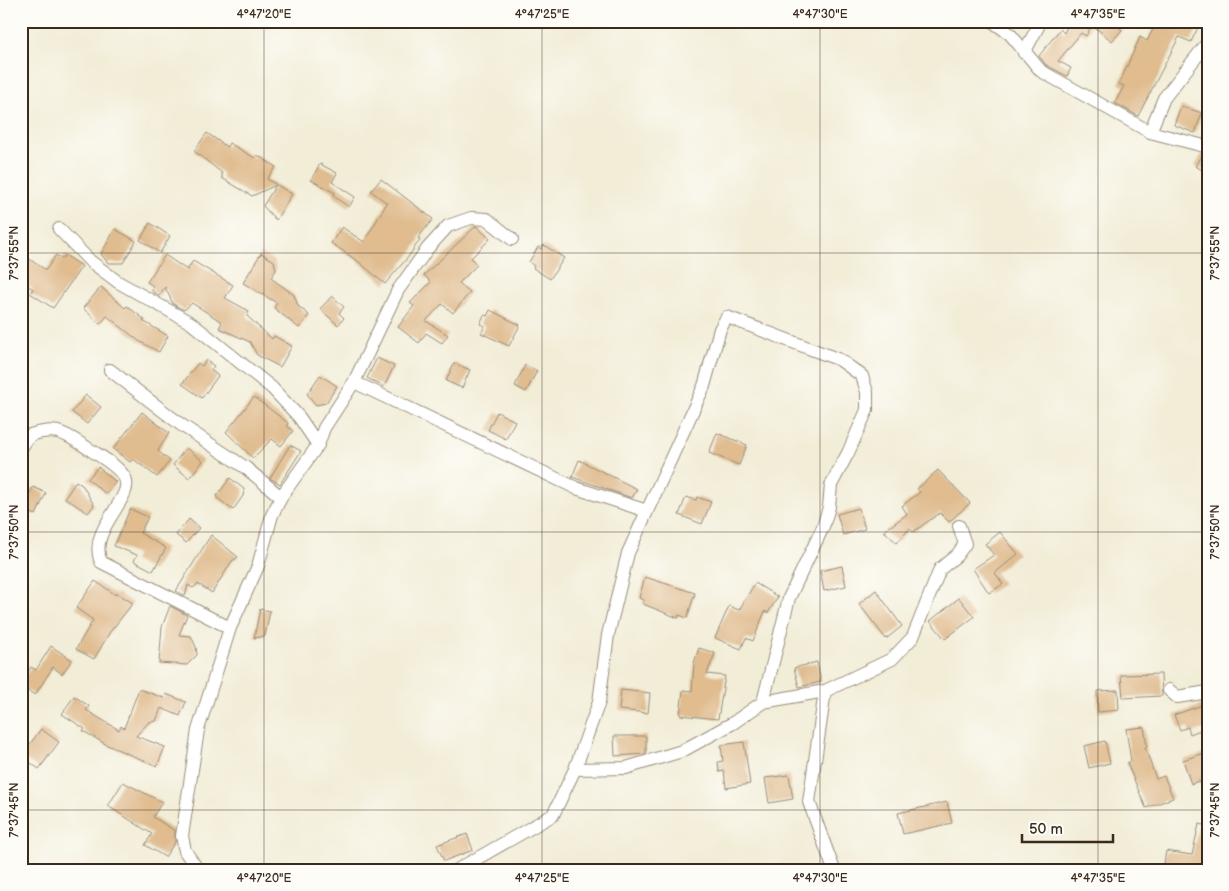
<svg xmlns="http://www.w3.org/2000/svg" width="1229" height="891" viewBox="0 0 1229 891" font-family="'Balsamiq Sans',sans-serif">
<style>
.building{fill:#e0bc8f}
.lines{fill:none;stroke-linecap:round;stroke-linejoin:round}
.minor-casing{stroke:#968c7a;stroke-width:14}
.minor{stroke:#fff;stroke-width:12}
.ticks{fill:none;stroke:#3b2a1e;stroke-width:1;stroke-opacity:0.45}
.neatline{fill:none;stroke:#3b2a1e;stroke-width:2}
.ticks-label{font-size:12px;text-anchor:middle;fill:#3b2a1e}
</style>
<rect width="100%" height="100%" fill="#fdfcf7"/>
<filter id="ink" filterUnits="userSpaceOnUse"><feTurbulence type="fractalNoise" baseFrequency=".02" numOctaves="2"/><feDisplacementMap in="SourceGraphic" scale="10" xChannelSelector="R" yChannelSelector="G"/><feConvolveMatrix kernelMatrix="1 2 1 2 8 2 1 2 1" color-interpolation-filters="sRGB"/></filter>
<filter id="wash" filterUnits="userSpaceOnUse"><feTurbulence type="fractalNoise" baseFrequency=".0096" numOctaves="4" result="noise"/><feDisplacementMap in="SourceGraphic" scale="20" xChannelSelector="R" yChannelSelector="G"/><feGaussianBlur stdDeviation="1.12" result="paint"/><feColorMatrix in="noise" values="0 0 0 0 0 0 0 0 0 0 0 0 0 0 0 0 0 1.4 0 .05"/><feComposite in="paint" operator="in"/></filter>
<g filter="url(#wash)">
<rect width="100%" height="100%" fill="#f2edd7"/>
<g id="blocks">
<path class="building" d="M 1070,21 L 1112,21 L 1122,30 L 1112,41 L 1092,25 L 1086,36 L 1081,33 L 1058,61 L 1071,68 L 1067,76 L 1046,65 L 1039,56 L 1060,29 L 1064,33 Z
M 1157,21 L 1192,21 L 1199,25 L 1191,42 L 1179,37 L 1138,116 L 1115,103 L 1124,86 L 1119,84 L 1140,37 L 1147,41 Z
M 1181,106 L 1202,113 L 1195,133 L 1174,125 Z
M 207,133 L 227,147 L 229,143 L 255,158 L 257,155 L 276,167 L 267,179 L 292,194 L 276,220 L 263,206 L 276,185 L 252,196 L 222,178 L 222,173 L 194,151 Z
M 1202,154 L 1208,155 L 1208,173 L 1195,166 Z
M 320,164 L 337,173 L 332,182 L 355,197 L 349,207 L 333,196 L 335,193 L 311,180 Z
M 381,179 L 433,219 L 418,238 L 420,239 L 409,256 L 385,284 L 359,262 L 331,243 L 342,227 L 364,242 L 387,203 L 371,191 Z
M 150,223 L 170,236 L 160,253 L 140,240 Z
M 476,226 L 490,239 L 471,258 L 477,265 L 459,283 L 470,292 L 453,313 L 442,304 L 426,321 L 448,335 L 442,343 L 426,333 L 419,343 L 398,327 L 414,306 L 410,303 L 431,282 L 424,275 Z
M 115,229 L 136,241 L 123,263 L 108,263 L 101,254 Z
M 544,245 L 564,258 L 550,279 L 533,268 L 534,266 L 529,262 L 538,247 L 541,249 Z
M 261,253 L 274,261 L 276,270 L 271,278 L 294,295 L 298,306 L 309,315 L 299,328 L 274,308 L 277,303 L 243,283 Z
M 56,255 L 62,259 L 65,255 L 82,266 L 53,308 L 30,293 L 33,289 L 21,281 L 21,264 L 26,257 L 46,270 Z
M 165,255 L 187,270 L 193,261 L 233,285 L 225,298 L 249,311 L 247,316 L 272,339 L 274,336 L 292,346 L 280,367 L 257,355 L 250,342 L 219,328 L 222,322 L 192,303 L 184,310 L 173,304 L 165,287 L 159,296 L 152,291 L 153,286 L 147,282 Z
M 101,287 L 125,308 L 127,306 L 145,320 L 143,321 L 168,336 L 159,352 L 139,341 L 107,316 L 100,324 L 83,308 Z
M 332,296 L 344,307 L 339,313 L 344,318 L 338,325 L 320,309 Z
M 490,310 L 520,325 L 509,346 L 481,333 L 485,326 L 480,324 L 484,315 L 487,316 Z
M 377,358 L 394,366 L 384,387 L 367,378 Z
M 206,360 L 214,366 L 211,370 L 218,376 L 202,398 L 182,384 L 198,363 L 202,366 Z
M 454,363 L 470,370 L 462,388 L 446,381 Z
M 525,365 L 537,371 L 526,392 L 515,386 Z
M 320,375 L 337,386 L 326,403 L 316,405 L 307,394 Z
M 86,395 L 101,407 L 87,424 L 72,412 Z
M 254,397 L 288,423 L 287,426 L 293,431 L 281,446 L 272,439 L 253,458 L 226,432 Z
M 142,412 L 169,433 L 158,451 L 170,461 L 157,477 L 133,459 L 130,462 L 113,449 Z
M 497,412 L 515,421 L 506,439 L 488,430 Z
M 717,433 L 747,445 L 739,465 L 709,453 Z
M 290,445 L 301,451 L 280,484 L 270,478 Z
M 186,448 L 203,461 L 189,478 L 173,465 Z
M 579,460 L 637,489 L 632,498 L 572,477 Z
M 98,467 L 116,482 L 106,494 L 88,479 Z
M 938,470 L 970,503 L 949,522 L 940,513 L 913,532 L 910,528 L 897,543 L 884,531 L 907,514 L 902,506 L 920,492 L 917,489 Z
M 230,478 L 244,489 L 243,496 L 233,510 L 216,497 Z
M 76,481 L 83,486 L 94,505 L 88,513 L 65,498 Z
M 33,487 L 46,493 L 36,515 L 22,509 Z
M 686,497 L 696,500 L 697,497 L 711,502 L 702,524 L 679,515 Z
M 859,508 L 865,529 L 843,535 L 837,514 Z
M 130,509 L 148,517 L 140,533 L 166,548 L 153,571 L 134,561 L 137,555 L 114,546 Z
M 189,519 L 199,528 L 186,543 L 176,535 Z
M 1000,532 L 1018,554 L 995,573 L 1003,584 L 989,593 L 973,569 L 994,555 L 985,544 Z
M 211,535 L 238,557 L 232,561 L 212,593 L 198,584 L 193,588 L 188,585 L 185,596 L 176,591 Z
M 842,566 L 846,586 L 824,591 L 820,571 Z
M 645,577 L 695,593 L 687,618 L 679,615 L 678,618 L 643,604 L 644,600 L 639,598 Z
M 95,581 L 116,595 L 117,593 L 133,603 L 110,632 L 94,659 L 76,649 L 93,620 L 76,608 Z
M 755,583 L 778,597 L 768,613 L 765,611 L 753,641 L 746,638 L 741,649 L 715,638 L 729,606 L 739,610 Z
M 876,590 L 902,626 L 886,639 L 859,604 Z
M 959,598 L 974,617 L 945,639 L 930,621 Z
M 170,606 L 187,615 L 179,635 L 191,636 L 196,647 L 197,655 L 187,665 L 159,663 L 162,627 Z
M 260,609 L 270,611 L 265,636 L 254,638 Z
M 51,646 L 72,660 L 62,674 L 53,667 L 35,695 L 21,687 L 21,682 L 31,667 L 36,670 Z
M 699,648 L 715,653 L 707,674 L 725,676 L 718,719 L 680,715 L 683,690 L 692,691 L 694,663 Z
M 817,662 L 821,682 L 799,687 L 794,668 Z
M 1161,674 L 1162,696 L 1123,698 L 1121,675 Z
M 139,689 L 164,698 L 166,694 L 186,702 L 180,716 L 161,708 L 156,721 L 149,722 L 136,736 L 165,747 L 157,766 L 107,745 L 83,731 L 85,729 L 62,714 L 74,696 L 89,706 L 86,710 L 119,730 L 121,726 L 124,728 Z
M 621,690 L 650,693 L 648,713 L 619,710 Z
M 1118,690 L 1119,710 L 1098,712 L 1097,691 Z
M 1208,703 L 1208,727 L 1190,734 L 1188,727 L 1180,730 L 1174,715 Z
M 1144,727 L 1147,747 L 1145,747 L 1156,779 L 1164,776 L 1173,798 L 1146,808 L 1127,763 L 1131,761 L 1126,729 Z
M 41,729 L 59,742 L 39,769 L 21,756 Z
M 614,736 L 646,736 L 646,754 L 615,756 Z
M 1105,741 L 1110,763 L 1089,768 L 1084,746 Z
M 744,742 L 750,784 L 726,788 L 724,771 L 719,772 L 718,762 L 723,761 L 721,745 Z
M 1208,752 L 1208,801 L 1206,801 L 1199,781 L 1191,784 L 1183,760 Z
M 789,775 L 793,799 L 769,803 L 765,778 Z
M 123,782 L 162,802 L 153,817 L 175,831 L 175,842 L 165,857 L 145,845 L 152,834 L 108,806 Z
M 947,802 L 952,823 L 903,834 L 898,813 Z
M 1199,824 L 1208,826 L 1208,845 L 1205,845 L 1201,870 L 1163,870 L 1166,851 L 1192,855 Z
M 467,834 L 473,850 L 444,861 L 437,845 Z"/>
</g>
</g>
<g filter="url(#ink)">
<use href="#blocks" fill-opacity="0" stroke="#968c7a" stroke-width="1"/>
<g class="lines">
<defs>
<path id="minor" d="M 992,21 L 1010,34 L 1041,71 L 1150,132
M 1208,42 L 1164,98 L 1150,132 L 1208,147
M 1024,53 L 1041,21
M 59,229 L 90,261 L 118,282 L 191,323 L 272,388 L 299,417 L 318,445 L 283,494 L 272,515 L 258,566 L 230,628 L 198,730 L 182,836 L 185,851 L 198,870
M 110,370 L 180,424 L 246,468 L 281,497
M 354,382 L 576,488 L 647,511
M 318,445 L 324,428 L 354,382 L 398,290 L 428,248 L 448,226 L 471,218 L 487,219 L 512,239
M 21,448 L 30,435 C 58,427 62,432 86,447 C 98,455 114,463 123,475 C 140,495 86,528 101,562 L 230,628
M 1169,690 L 1177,697 L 1208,692
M 825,691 L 892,659 L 913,637 L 940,569 L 957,555 L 965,544 L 959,526
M 575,769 L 626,768 L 682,751 L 733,723 L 763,702 L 825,691 L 809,802 L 834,870
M 457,870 L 553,815 L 575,769 L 599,702 L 608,635 L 628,553 L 704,386 L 720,329 L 727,317 L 840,360 L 862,376 L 867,392 L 867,410 L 848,453 L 831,485 L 829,507 L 823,527 L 789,598 L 763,702"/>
</defs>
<use href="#minor" class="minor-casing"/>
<use href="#minor" class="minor"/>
</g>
</g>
<path class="ticks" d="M 264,21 L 264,870M 542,21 L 542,870M 820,21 L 820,870M 1098,21 L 1098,870M 21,253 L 1208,253M 21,532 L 1208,532M 21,810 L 1208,810"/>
<rect width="1229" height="891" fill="none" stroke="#fdfcf7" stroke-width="55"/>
<path d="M1022 834v8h91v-8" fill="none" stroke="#3b2a1e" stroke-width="2.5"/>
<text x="1029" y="834" font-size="15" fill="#3b2a1e" stroke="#fdfcf7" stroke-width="4" paint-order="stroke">50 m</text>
<rect x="28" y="28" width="1174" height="836" class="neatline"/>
<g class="ticks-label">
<text x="264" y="18">4°47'20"E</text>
<text x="542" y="18">4°47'25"E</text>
<text x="820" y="18">4°47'30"E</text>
<text x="1098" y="18">4°47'35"E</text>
<text transform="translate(14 253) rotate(-90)" y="4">7°37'55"N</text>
<text transform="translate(1215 253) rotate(-90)" y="4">7°37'55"N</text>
<text transform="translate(14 532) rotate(-90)" y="4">7°37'50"N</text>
<text transform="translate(1215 532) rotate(-90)" y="4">7°37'50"N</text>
<text transform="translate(14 810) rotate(-90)" y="4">7°37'45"N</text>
<text transform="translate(1215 810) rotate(-90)" y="4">7°37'45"N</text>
<text x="264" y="882">4°47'20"E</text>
<text x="542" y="882">4°47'25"E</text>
<text x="820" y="882">4°47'30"E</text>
<text x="1098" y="882">4°47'35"E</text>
</g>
</svg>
